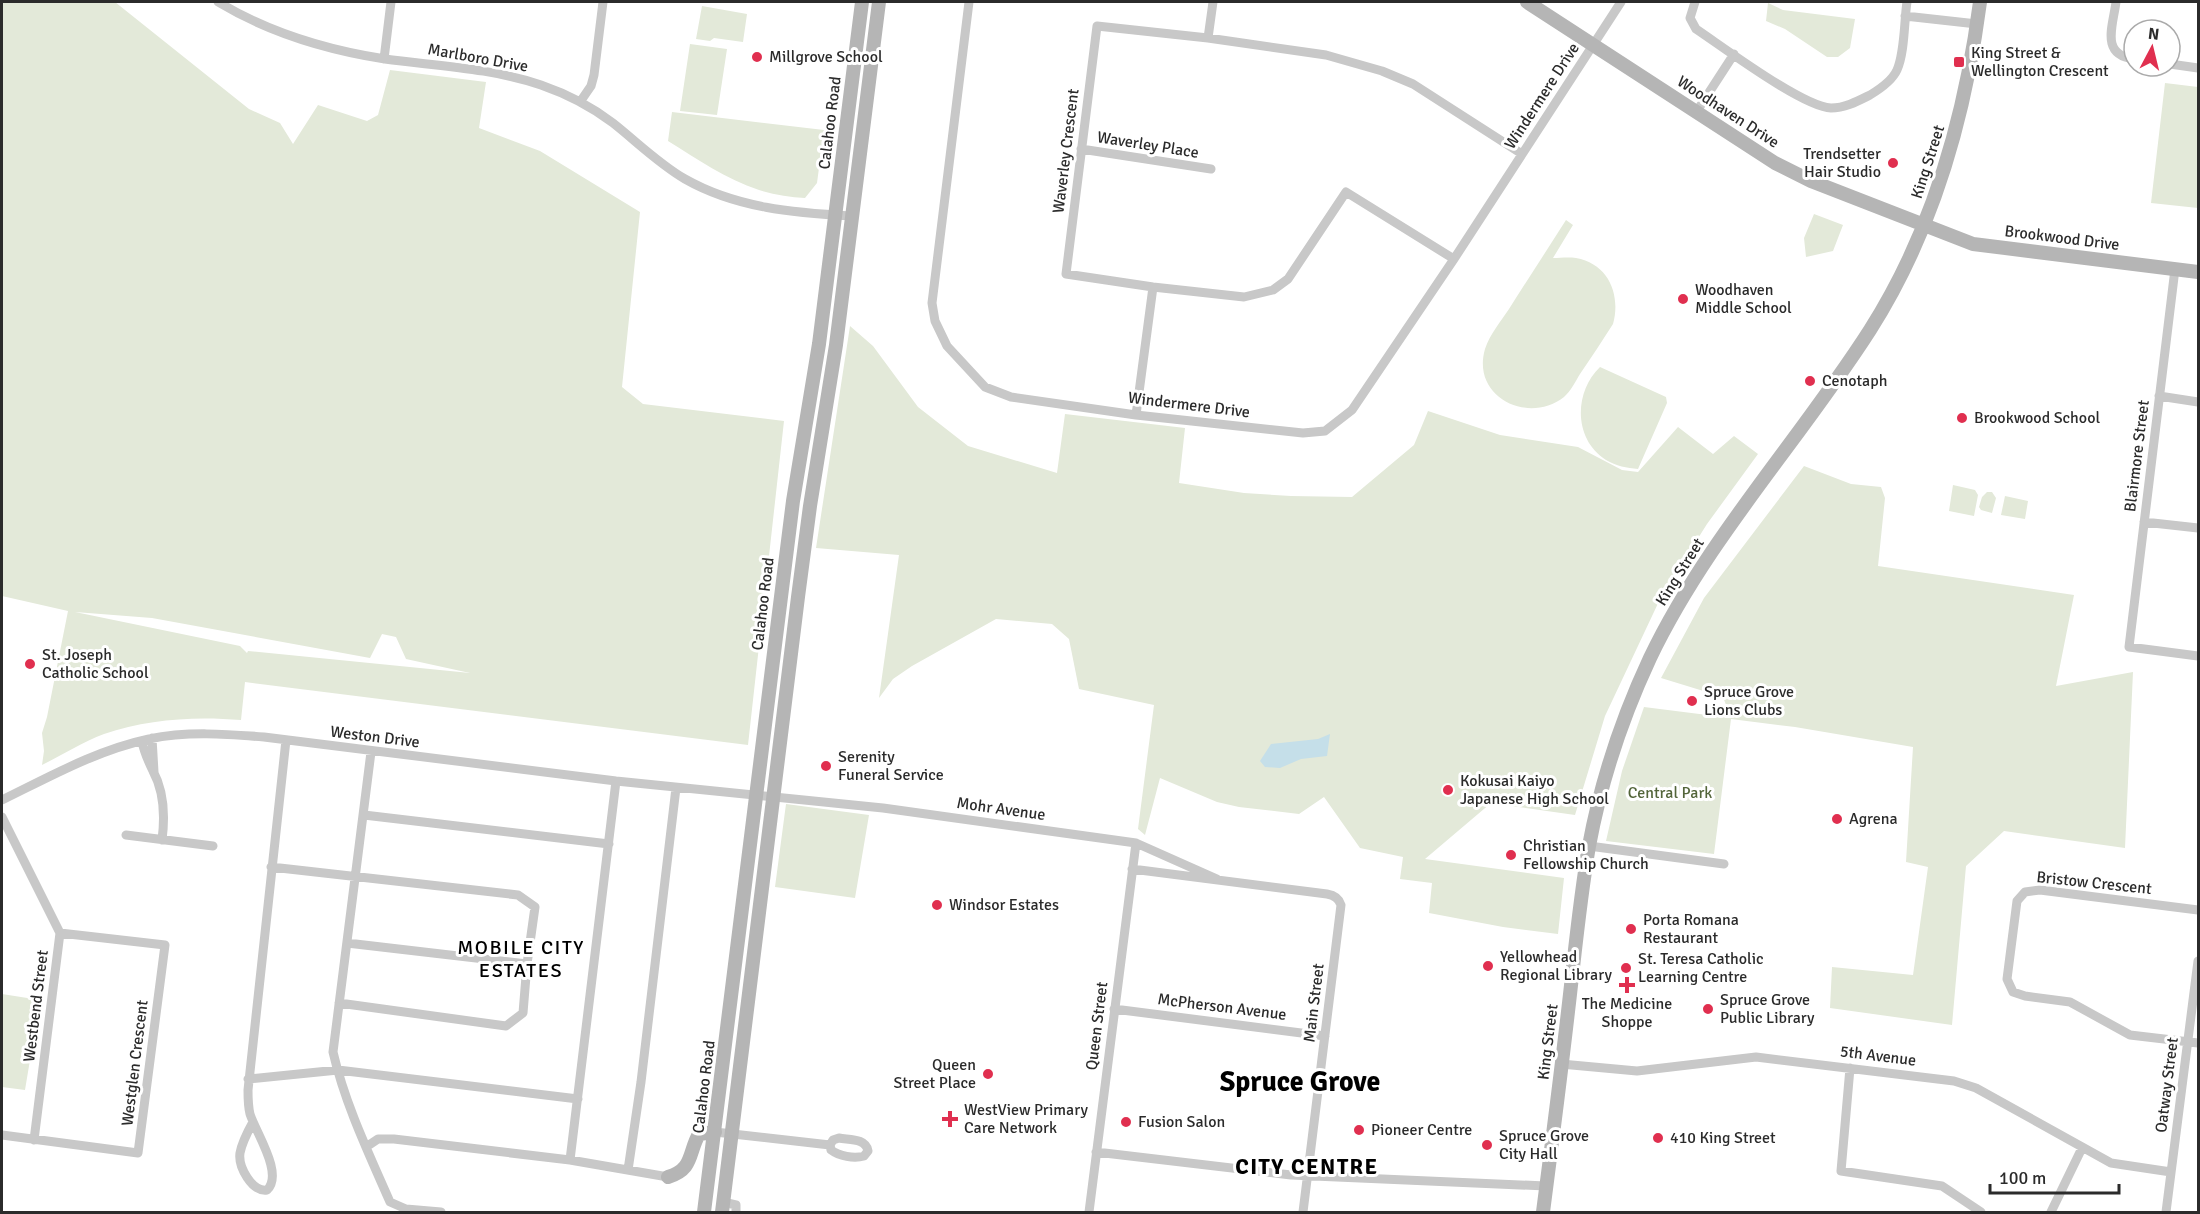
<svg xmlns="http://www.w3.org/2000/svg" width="2200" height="1214" viewBox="0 0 2200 1214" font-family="Signika,sans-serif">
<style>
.green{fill:#e3e9d9;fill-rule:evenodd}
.water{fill:#c5dfe9}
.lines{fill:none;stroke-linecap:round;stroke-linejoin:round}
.street{stroke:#c8c8c8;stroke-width:9}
.secondary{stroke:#b5b5b5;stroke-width:14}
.poi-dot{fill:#e02f4f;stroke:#fff;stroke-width:2}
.labels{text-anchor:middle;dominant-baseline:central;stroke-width:6;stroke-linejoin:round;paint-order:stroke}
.poi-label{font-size:16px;fill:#2b2b2b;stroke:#fff;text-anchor:start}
.street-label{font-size:16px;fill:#2b2b2b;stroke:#fff}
.park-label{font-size:16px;fill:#53653a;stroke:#fff}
.quarter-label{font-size:20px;letter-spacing:1.5px;fill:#000;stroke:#fff}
.district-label{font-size:22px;font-weight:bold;letter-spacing:1.5px;fill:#000;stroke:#fff}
.town-label{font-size:28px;font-weight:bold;fill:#000;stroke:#fff}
</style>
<rect width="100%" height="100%" fill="#fff"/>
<path class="green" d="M 2,2 L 115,2 L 249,109 L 280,123 L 293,144 L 318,105 L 367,121 L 378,115 L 390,70 L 486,82 L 479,128 L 540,151 L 640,212 L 622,387 L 643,404 L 784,421 L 748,745 L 245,682 L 241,720 C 195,716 147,719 104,734 C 83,742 62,755 42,765 L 44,751 L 42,733 L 47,717 L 68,611 L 2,596 ZM 75,612 L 152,618 L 370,658 L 382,634 L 396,637 L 406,659 L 470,673 L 248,651 L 247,653 L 240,646 Z
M 1768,3 L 1783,10 L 1855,19 L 1850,48 L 1838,57 L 1827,57 L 1785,29 L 1766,21 Z
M 702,6 L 747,14 L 743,42 L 714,38 L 710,41 L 696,39 Z
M 690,44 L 727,49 L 717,115 L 680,111 Z
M 2165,83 L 2198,87 L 2198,208 L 2151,203 Z
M 672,112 L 824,130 L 817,183 L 805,198 C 790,197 774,195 759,190 C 726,179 697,159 668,141 Z
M 1814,214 L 1843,225 L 1833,251 L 1806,257 L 1804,238 Z
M 1566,220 L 1573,225 L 1553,258 C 1560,258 1568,257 1576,258 C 1609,264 1621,295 1613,324 C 1602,341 1591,358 1580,374 C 1575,382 1571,391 1564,397 C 1528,425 1471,397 1485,349 C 1490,334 1501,321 1509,309 C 1528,279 1547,250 1566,220 Z
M 850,326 L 873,346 L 918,407 L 968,446 L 1057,473 L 1065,414 L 1185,428 L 1179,483 L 1244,493 L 1291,496 L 1352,497 L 1414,445 L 1428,411 L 1500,435 L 1578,447 L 1622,470 L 1638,472 L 1678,427 L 1713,454 L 1734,436 L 1758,454 L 1707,524 L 1661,597 L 1605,716 L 1575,815 L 1491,803 L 1425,859 L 1564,878 L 1558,934 L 1503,927 L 1429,913 L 1432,883 L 1400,879 L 1403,857 L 1360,848 L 1324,797 L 1299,814 L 1239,807 L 1217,802 L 1160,778 L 1145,835 L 1138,829 L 1154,705 L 1079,689 L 1069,639 L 1052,624 L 996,619 L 912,666 L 893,679 L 879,698 L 899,555 L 816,548 Z
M 1600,367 L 1666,397 L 1667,403 L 1638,469 C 1627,468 1616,466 1606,460 C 1573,439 1574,392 1600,367 Z
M 1804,466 L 1851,484 L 1881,487 L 1885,498 L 1878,566 L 2074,595 L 2056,686 L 2133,672 L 2125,848 L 2004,831 L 1966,866 L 1952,1025 L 1830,1008 L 1832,967 L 1913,975 L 1928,867 L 1906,862 L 1913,747 L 1795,727 L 1731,719 L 1714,854 L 1606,841 L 1622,771 L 1644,707 L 1731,718 L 1723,697 L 1661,678 L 1704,598 Z
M 1953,485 L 1975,490 L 1978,495 L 1974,516 L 1949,511 Z
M 1987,492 L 1992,492 L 1996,498 L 1992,513 L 1981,510 L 1979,507 L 1982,497 Z
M 2005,496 L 2028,501 L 2025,519 L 2001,515 Z
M 786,804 L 869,815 L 855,898 L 775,887 Z
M 2,994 L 40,1000 L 25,1090 L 2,1087 Z"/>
<path class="water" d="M 1330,734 L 1327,756 L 1301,759 L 1280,768 L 1265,767 L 1260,761 L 1271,744 L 1318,739 Z"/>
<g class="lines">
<path class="street" d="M 218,2 C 268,32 327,50 385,59 C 437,66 491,68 541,85 C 567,94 592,107 613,123 C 637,142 659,164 685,179 C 736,208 794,213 852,216
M 969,2 L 932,303 L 935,321 L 947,346 L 985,387 L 1011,397 L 1136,415 L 1303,433 L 1325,431 L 1352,410 L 1454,259 L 1621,2
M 1695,2 L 1690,18 L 1696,29 C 1723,47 1803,107 1831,108 C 1845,108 1858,101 1870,95 C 1880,89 1892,81 1897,70 C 1905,52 1904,21 1907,2
M 2116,2 C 2113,26 2100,55 2134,59
M 1905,16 L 1977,24
M 1208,38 L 1213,2
M 384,59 L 391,2
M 2170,64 L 2198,68
M 580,102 L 591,86 L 594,75 L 603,2
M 1697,111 L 1734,54
M 1081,149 L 1211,169
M 1454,259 L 1346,192 L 1288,279 L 1273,290 L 1244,297 L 1153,287 L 1066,274 L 1097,26 L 1208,38 L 1326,55 L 1382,71 L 1413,84 L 1522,154
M 2175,269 L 2129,647 L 2198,656
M 2159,396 L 2198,402
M 1136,415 L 1153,287
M 2144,522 L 2198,528
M 152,738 L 154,772
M 142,741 C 144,753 148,760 153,771 C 165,793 165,817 162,840
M 371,752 L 333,1052 C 345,1104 369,1154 390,1202 L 406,1209 L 441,1212
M 2,800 C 49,777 97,750 149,739 C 187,731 226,734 264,737 L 616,781 L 883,808 L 1136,843 L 1217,879
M 364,815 L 609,844
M 2,817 L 60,933 L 34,1140
M 126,835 L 213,846
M 1589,846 L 1724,864
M 271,867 L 518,895 L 535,907 L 527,964 L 523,1013 L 506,1026 L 339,1003
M 1132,869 L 1327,894 C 1333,895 1339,898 1341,905 L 1303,1212
M 2198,910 L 2040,890 L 2025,892 L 2017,901 L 2007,979 L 2013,992 L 2025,996 L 2070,1002 L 2130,1035 L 2198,1043
M 347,943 L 527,964
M 1114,1009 L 1325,1036
M 1561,1064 L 1637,1071 L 1756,1057 L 1954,1081 L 1976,1088 L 2111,1163 L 2171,1172
M 1850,1068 L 1841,1171 L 1942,1186 L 1981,1212
M 248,1079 L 338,1070 L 578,1099
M 253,1122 C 248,1131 242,1142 240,1153 C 238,1167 252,1192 267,1190 C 284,1174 256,1133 250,1114 C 248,1106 248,1098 248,1090 L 286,740
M 715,1132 L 830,1145
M 2,1135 L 138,1153 L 165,945 L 60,933
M 839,1138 C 849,1140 866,1138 868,1151 L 864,1156 C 854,1159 839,1156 831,1150 L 830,1145 L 833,1140 Z
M 366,1147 L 378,1139 L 394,1139 L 570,1160 L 668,1177
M 1096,1152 L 1291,1175 L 1546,1186
M 570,1160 L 616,781
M 628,1170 L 641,1082 L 676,788
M 723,1202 L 736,1205 L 736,1212
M 1089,1212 L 1136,843
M 2051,1212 L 2082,1148
M 2166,1212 L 2198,961"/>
<path class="secondary" d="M 1527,2 L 1775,163 L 1811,181 L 1973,244 L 2198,272
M 668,1177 C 694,1169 688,1153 699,1134 L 715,1132
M 704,1212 L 793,501 L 819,344 L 862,2
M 722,1212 L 798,597 L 810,506 L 836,345 L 879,2
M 1543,1212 C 1552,1143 1561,1073 1569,1003 C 1575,951 1580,898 1589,846 C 1601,781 1622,718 1650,658 C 1707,539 1799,441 1870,330 C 1933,231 1965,117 1980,2"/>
</g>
<g class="poi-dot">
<circle cx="757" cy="57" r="6"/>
<rect x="1953" y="56" width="12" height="12" rx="3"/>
<circle cx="1893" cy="163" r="6"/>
<circle cx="1683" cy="299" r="6"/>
<circle cx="1810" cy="381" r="6"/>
<circle cx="1962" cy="418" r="6"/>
<circle cx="30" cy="664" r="6"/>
<circle cx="1692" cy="701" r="6"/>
<circle cx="826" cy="766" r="6"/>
<circle cx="1448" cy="790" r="6"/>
<circle cx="1837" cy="819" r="6"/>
<circle cx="1511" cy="855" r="6"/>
<circle cx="937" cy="905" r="6"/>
<circle cx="1631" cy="929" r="6"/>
<circle cx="1488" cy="966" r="6"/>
<circle cx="1626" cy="968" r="6"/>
<path d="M1624 976h6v6h6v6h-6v6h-6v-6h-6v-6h6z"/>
<circle cx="1708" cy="1009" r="6"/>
<circle cx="988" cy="1074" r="6"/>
<path d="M947 1110h6v6h6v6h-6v6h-6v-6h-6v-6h6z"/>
<circle cx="1126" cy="1122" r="6"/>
<circle cx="1359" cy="1130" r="6"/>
<circle cx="1658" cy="1138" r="6"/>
<circle cx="1487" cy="1145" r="6"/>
</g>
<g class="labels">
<g class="poi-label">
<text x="1971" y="53">King Street &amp;<tspan x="1971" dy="18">Wellington Crescent</tspan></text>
<text x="769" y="57">Millgrove School</text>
<text x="1881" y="154" text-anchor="end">Trendsetter<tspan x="1881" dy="18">Hair Studio</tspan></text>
<text x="1695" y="290">Woodhaven<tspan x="1695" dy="18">Middle School</tspan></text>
<text x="1822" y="381">Cenotaph</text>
<text x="1974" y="418">Brookwood School</text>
<text x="42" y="655">St. Joseph<tspan x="42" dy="18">Catholic School</tspan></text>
<text x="1704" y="692">Spruce Grove<tspan x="1704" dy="18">Lions Clubs</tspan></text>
<text x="838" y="757">Serenity<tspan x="838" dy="18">Funeral Service</tspan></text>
<text x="1460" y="781">Kokusai Kaiyo<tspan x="1460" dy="18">Japanese High School</tspan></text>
<text x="1849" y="819">Agrena</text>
<text x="1523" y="846">Christian<tspan x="1523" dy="18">Fellowship Church</tspan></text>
<text x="949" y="905">Windsor Estates</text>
<text x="1643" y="920">Porta Romana<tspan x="1643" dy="18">Restaurant</tspan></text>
<text x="1500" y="957">Yellowhead<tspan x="1500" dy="18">Regional Library</tspan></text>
<text x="1638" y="959">St. Teresa Catholic<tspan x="1638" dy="18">Learning Centre</tspan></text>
<text x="1720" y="1000">Spruce Grove<tspan x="1720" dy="18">Public Library</tspan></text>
<text x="1627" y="1004" text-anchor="middle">The Medicine<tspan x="1627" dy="18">Shoppe</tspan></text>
<text x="976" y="1065" text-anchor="end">Queen<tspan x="976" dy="18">Street Place</tspan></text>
<text x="964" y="1110">WestView Primary<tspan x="964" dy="18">Care Network</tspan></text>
<text x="1138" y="1122">Fusion Salon</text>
<text x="1371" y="1130">Pioneer Centre</text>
<text x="1499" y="1136">Spruce Grove<tspan x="1499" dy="18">City Hall</tspan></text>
<text x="1670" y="1138">410 King Street</text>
</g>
<g class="street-label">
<text transform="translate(478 58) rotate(10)">Marlboro Drive</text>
<text transform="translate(1542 96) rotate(-57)">Windermere Drive</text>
<text transform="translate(1728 112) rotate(33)">Woodhaven Drive</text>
<text transform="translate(830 123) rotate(-83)">Calahoo Road</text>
<text transform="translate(1148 145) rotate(9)">Waverley Place</text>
<text transform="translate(1066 151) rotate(-83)">Waverley Crescent</text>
<text transform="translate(1928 162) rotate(-72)">King Street</text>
<text transform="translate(2062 238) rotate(7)">Brookwood Drive</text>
<text transform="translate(1189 405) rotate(7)">Windermere Drive</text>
<text transform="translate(2137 456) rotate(-83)">Blairmore Street</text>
<text transform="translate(1680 572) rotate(-58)">King Street</text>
<text transform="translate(763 604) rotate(-83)">Calahoo Road</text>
<text transform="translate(375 737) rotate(7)">Weston Drive</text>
<text transform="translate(1001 809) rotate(8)">Mohr Avenue</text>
<text transform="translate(2094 883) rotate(6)">Bristow Crescent</text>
<text transform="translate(1314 1003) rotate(-83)">Main Street</text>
<text transform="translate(36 1006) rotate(-83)">Westbend Street</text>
<text transform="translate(1222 1007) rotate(7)">McPherson Avenue</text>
<text transform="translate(1097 1026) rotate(-83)">Queen Street</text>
<text transform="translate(1548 1042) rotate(-83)">King Street</text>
<text transform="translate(1878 1056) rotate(7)">5th Avenue</text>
<text transform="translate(135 1063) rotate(-83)">Westglen Crescent</text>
<text transform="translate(2167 1085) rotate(-83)">Oatway Street</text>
<text transform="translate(704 1087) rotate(-83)">Calahoo Road</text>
</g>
<g class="park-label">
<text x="1670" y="793">Central Park</text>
</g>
<g class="quarter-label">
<text x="521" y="947">MOBILE CITY<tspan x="521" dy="23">ESTATES</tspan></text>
</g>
<g class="district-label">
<text x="1307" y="1166">CITY CENTRE</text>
</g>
<g class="town-label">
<text x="1300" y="1082">Spruce Grove</text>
</g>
</g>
<rect width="2200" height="1214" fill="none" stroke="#2b2b2b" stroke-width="6"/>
<g transform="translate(2152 48) rotate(7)"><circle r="28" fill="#ffffff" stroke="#aaaaaa" stroke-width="1.5"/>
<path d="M0-4.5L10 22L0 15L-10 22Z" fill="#e02f4f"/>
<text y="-9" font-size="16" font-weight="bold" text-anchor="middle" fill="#2b2b2b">N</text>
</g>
<path d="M1990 1184v9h129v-9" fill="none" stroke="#2b2b2b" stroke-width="3"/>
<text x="1999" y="1184" font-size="18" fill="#2b2b2b" stroke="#ffffff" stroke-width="4.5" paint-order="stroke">100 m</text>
</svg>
